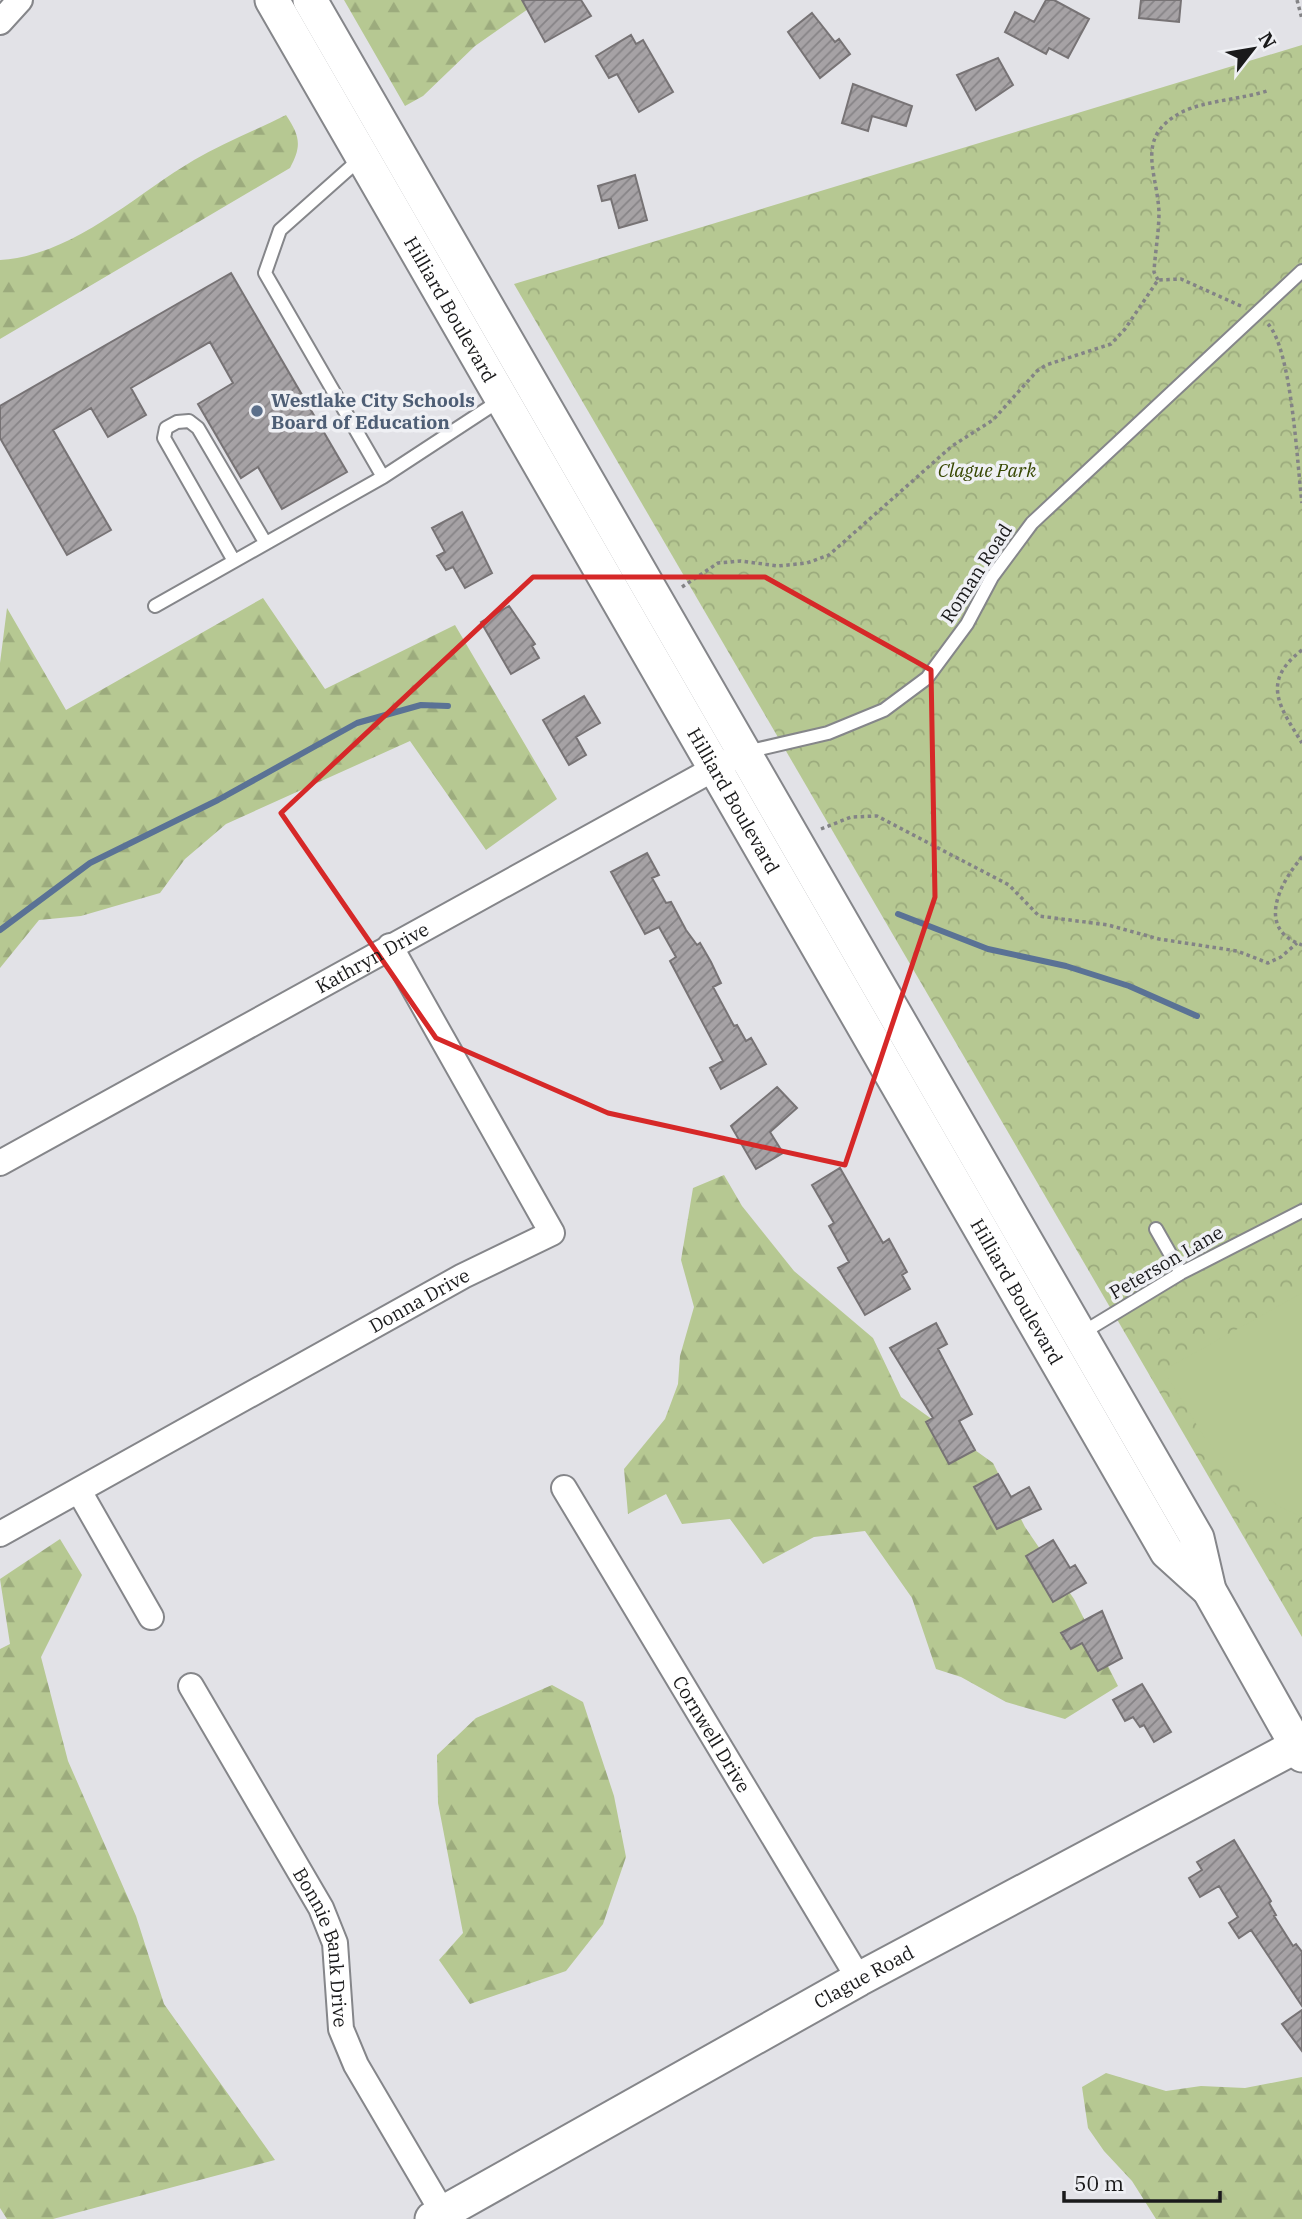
<svg xmlns="http://www.w3.org/2000/svg" width="1302" height="2219" viewBox="0 0 1302 2219" font-family="'IBM Plex Serif',serif">
<style>
.forest{fill:url(#forest-firs)}
.park{fill:url(#park-crowns)}
.pitch{fill:#b6c892}
.lines{fill:none;stroke-linecap:round;stroke-linejoin:round}
.stream{stroke:#5a7295;stroke-width:6}
.building{fill:url(#building-hatch);stroke:#777375;stroke-width:2}
.lane-casing{stroke:#85868a;stroke-width:16}
.street-casing{stroke:#85868a;stroke-width:28}
.secondary-casing{stroke:#85868a;stroke-width:37}
.path{stroke:#838386;stroke-width:3.5;stroke-dasharray:3.5 3.5;stroke-linecap:butt}
.lane{stroke:#fff;stroke-width:12}
.street{stroke:#fff;stroke-width:24}
.secondary{stroke:#fff;stroke-width:33}
.marked{fill:none;stroke:#d62828;stroke-width:5;stroke-linejoin:round}
.service-dot{fill:#5c6f8a;stroke:#eff0f4;stroke-width:2.5}
.labels{text-anchor:middle;dominant-baseline:central;stroke-width:7;stroke-linejoin:round;paint-order:stroke}
.street-label{font-size:19px;fill:#1a1a1b;stroke:#eff0f4}
.service-label{font-size:19px;font-weight:bold;fill:#4e5e75;stroke:#eff0f4;text-anchor:start}
.park-label{font-size:19px;font-style:italic;fill:#364600;stroke:#eff0f4}
</style>
<defs>
<pattern id="forest-firs" width="22" height="20" patternUnits="userSpaceOnUse" patternTransform="scale(1.75)"><rect width="22" height="20" fill="#b6c892"/><path d="M5 1l3.5 6h-7zM16 11l3.5 6h-7z" fill="#9cab7d"/></pattern>
<pattern id="park-crowns" width="20" height="18" patternUnits="userSpaceOnUse" patternTransform="scale(1.75)"><rect width="20" height="18" fill="#b6c892"/><path d="M2 6a3 3 0 1 1 6 0M12 15a3 3 0 1 1 6 0" fill="none" stroke="#9cab7d"/></pattern>
<pattern id="building-hatch" width="6" height="6" patternUnits="userSpaceOnUse" patternTransform="scale(1.75)"><rect width="6" height="6" fill="#a6a2a5"/><path d="M-1 1l2-2M0 6l6-6M5 7l2-2" fill="none" stroke="#868386"/></pattern>
</defs>
<rect width="100%" height="100%" fill="#e2e2e7"/>
<path class="forest" d="M 344,0 L 541,0 L 475,46 L 423,96 L 405,106 Z
M 286,115 C 300,136 302,146 290,168 L 0,339 L 0,260 C 74,255 133,196 194,160 C 223,143 256,130 286,115 Z
M 263,598 L 325,689 L 455,625 L 557,799 L 486,850 L 410,741 L 226,824 L 185,859 L 160,893 L 81,916 L 39,920 L 0,968 L 0,663 L 7,608 L 66,710 Z
M 724,1175 L 742,1206 L 794,1271 L 873,1338 L 901,1397 L 993,1463 L 1025,1527 L 1074,1599 L 1118,1686 L 1065,1719 L 1006,1702 L 961,1677 L 936,1669 L 912,1598 L 865,1531 L 814,1537 L 763,1564 L 730,1519 L 682,1524 L 666,1494 L 628,1514 L 624,1469 L 665,1419 L 678,1384 L 680,1356 L 694,1307 L 681,1260 L 693,1188 Z
M 60,1539 L 82,1575 L 41,1657 L 68,1761 L 136,1916 L 164,2004 L 275,2160 L 53,2219 L 7,2219 L 0,2208 L 0,1649 L 10,1644 L 0,1579 Z
M 552,1685 L 583,1702 L 614,1796 L 626,1857 L 603,1924 L 566,1971 L 470,2004 L 439,1960 L 463,1933 L 438,1803 L 437,1755 L 476,1718 Z
M 1106,2073 L 1166,2091 L 1201,2086 L 1245,2088 L 1302,2077 L 1302,2219 L 1156,2219 L 1132,2181 L 1104,2151 L 1088,2128 L 1082,2087 Z"/>
<path class="park" d="M 1302,45 L 1302,1637 L 514,284 Z"/>
<path class="pitch" d="M 1302,1293 L 1302,1517 L 1278,1506 L 1207,1442 L 1164,1370 Z"/>
<g class="lines">
<path class="stream" d="M 898,914 L 988,949 L 1066,966 L 1129,986 L 1197,1016
M 0,930 L 90,863 L 218,800 L 357,723 L 421,705 L 448,706"/>
</g>
<path class="building" d="M 522,0 L 581,0 L 591,16 L 545,42 Z
M 1046,0 L 1054,0 L 1089,19 L 1068,58 L 1049,48 L 1046,54 L 1005,32 L 1015,12 L 1034,22 Z
M 1141,0 L 1181,0 L 1179,22 L 1139,18 Z
M 812,13 L 835,42 L 839,39 L 850,54 L 820,78 L 788,32 Z
M 631,35 L 636,44 L 643,40 L 673,92 L 639,112 L 617,74 L 609,78 L 596,56 Z
M 998,58 L 1013,85 L 976,110 L 957,75 Z
M 853,84 L 912,106 L 906,126 L 872,116 L 868,131 L 842,123 Z
M 635,175 L 647,220 L 619,228 L 611,199 L 602,201 L 598,186 Z
M 231,273 L 347,472 L 282,509 L 258,467 L 241,478 L 198,404 L 233,383 L 210,342 L 131,388 L 146,415 L 108,437 L 91,408 L 53,430 L 111,530 L 67,555 L 0,438 L 0,406 Z
M 462,512 L 492,573 L 465,588 L 453,567 L 446,570 L 437,556 L 445,552 L 432,528 Z
M 509,606 L 535,644 L 532,646 L 539,658 L 511,674 L 481,622 Z
M 584,696 L 600,723 L 576,737 L 586,755 L 569,765 L 543,720 Z
M 647,853 L 659,875 L 652,878 L 666,903 L 671,902 L 686,930 L 697,945 L 700,943 L 711,962 L 721,983 L 713,987 L 734,1026 L 737,1025 L 746,1041 L 751,1038 L 766,1064 L 721,1089 L 710,1068 L 723,1061 L 670,961 L 676,957 L 659,927 L 645,934 L 611,872 Z
M 777,1087 L 797,1108 L 770,1132 L 783,1153 L 756,1169 L 731,1126 Z
M 840,1168 L 883,1243 L 889,1239 L 907,1272 L 902,1275 L 910,1289 L 865,1315 L 838,1268 L 849,1262 L 829,1226 L 834,1223 L 812,1185 Z
M 936,1323 L 947,1344 L 938,1349 L 972,1414 L 959,1421 L 975,1450 L 949,1464 L 926,1422 L 933,1418 L 890,1348 Z
M 998,1474 L 1011,1497 L 1029,1487 L 1041,1509 L 997,1529 L 974,1487 Z
M 1053,1540 L 1070,1568 L 1075,1565 L 1086,1583 L 1053,1602 L 1026,1556 Z
M 1102,1611 L 1122,1658 L 1098,1671 L 1082,1643 L 1071,1649 L 1061,1633 Z
M 1142,1684 L 1171,1732 L 1154,1742 L 1144,1725 L 1140,1727 L 1133,1717 L 1125,1721 L 1113,1700 Z
M 1234,1840 L 1271,1901 L 1269,1903 L 1276,1915 L 1274,1916 L 1293,1946 L 1296,1944 L 1302,1952 L 1302,2006 L 1251,1930 L 1239,1938 L 1229,1923 L 1238,1917 L 1219,1886 L 1200,1897 L 1189,1878 L 1202,1870 L 1197,1862 Z
M 1302,2010 L 1302,2051 L 1282,2024 Z"/>
<g class="lines">
<defs>
<path id="lane" d="M 361,158 L 280,230 L 265,273 L 383,477 L 502,399
M 234,561 L 164,438 L 166,428 L 177,422 L 189,421 L 198,428 L 265,542
M 155,606 L 383,477
M 746,752 L 828,733 L 884,710 L 927,678 L 967,624 L 992,577 L 1032,523 L 1302,271
M 1156,1229 L 1181,1273
M 1082,1333 L 1181,1273 L 1302,1211"/>
<g id="street">
<path d="M 0,22 L 20,0"/>
<path id="s1" d="M 0,1163 L 728,761"/>
<path id="s2" d="M 564,1488 L 859,1979"/>
<path d="M 79,1491 L 151,1617"/>
<path id="s3" d="M 0,1534 L 463,1276 L 552,1233 L 390,946"/>
<path id="s4" d="M 191,1686 L 321,1908 L 335,1943 L 341,2029 L 356,2065 L 443,2213"/>
</g>
<g id="secondary">
<path id="s5" d="M 272,0 L 1167,1552 L 1209,1590"/>
<path d="M 310,0 L 1197,1538 L 1209,1590 L 1302,1755"/>
<path id="s6" d="M 432,2219 L 859,1979 L 1302,1743"/>
</g>
</defs>
<use href="#lane" class="lane-casing"/>
<use href="#street" class="street-casing"/>
<use href="#secondary" class="secondary-casing"/>
<path class="path" d="M 1297,0 L 1302,19
M 1158,280 L 1154,272 C 1155,253 1159,232 1159,212 C 1157,171 1134,137 1182,112 C 1204,101 1242,99 1267,91
M 1268,324 C 1292,350 1297,464 1302,503
M 682,587 L 718,563 L 741,561 L 778,566 L 807,563 L 829,555 L 952,446 L 993,420 L 1037,371 L 1046,365 L 1111,344 L 1125,329 L 1158,280 L 1181,279 L 1241,306
M 1302,650 C 1260,682 1280,707 1302,743
M 821,829 L 851,817 L 877,816 L 1009,885 L 1039,916 L 1108,925 L 1159,939 L 1237,951 L 1268,963 L 1281,957 L 1297,943
M 1302,857 C 1279,884 1256,929 1302,945"/>
<use href="#lane" class="lane"/>
<use href="#street" class="street"/>
<use href="#secondary" class="secondary"/>
</g>
<path class="marked" d="M 533,577 L 765,577 L 931,670 L 935,897 L 845,1165 L 608,1113 L 436,1038 L 281,813 Z"/>
<circle class="service-dot" cx="257" cy="411" r="7"/>
<g class="labels">
<g class="street-label">
<text stroke="none"><textPath href="#s5" startOffset="357">Hilliard Boulevard</textPath></text>
<text transform="translate(976 573) rotate(-57)">Roman Road</text>
<text stroke="none"><textPath href="#s5" startOffset="924">Hilliard Boulevard</textPath></text>
<text stroke="none"><textPath href="#s1" startOffset="425">Kathryn Drive</textPath></text>
<text transform="translate(1166 1262) rotate(-30)">Peterson Lane</text>
<text stroke="none"><textPath href="#s5" startOffset="1491">Hilliard Boulevard</textPath></text>
<text stroke="none"><textPath href="#s3" startOffset="480">Donna Drive</textPath></text>
<text stroke="none"><textPath href="#s2" startOffset="287">Cornwell Drive</textPath></text>
<text stroke="none"><textPath href="#s4" startOffset="296">Bonnie Bank Drive</textPath></text>
<text stroke="none"><textPath href="#s6" startOffset="495">Clague Road</textPath></text>
</g>
<g class="service-label">
<text x="271" y="400">Westlake City Schools<tspan x="271" dy="22">Board of Education</tspan></text>
</g>
<g class="park-label">
<text x="987" y="470">Clague Park</text>
</g>
</g>
<g transform="translate(1253 49) rotate(59)" stroke="#eff0f4" stroke-width="5" paint-order="stroke">
<path d="M0-5L12 26L0 18L-12 26Z" fill="#1a1a1b"/>
<text y="-10" font-size="19" font-weight="bold" text-anchor="middle" fill="#1a1a1b">N</text>
</g>
<path d="M1064 2191v10h156v-10" fill="none" stroke="#1a1a1b" stroke-width="3.5"/>
<text x="1074" y="2191" font-size="21" fill="#1a1a1b" stroke="#eff0f4" stroke-width="5" paint-order="stroke">50 m</text>
</svg>
